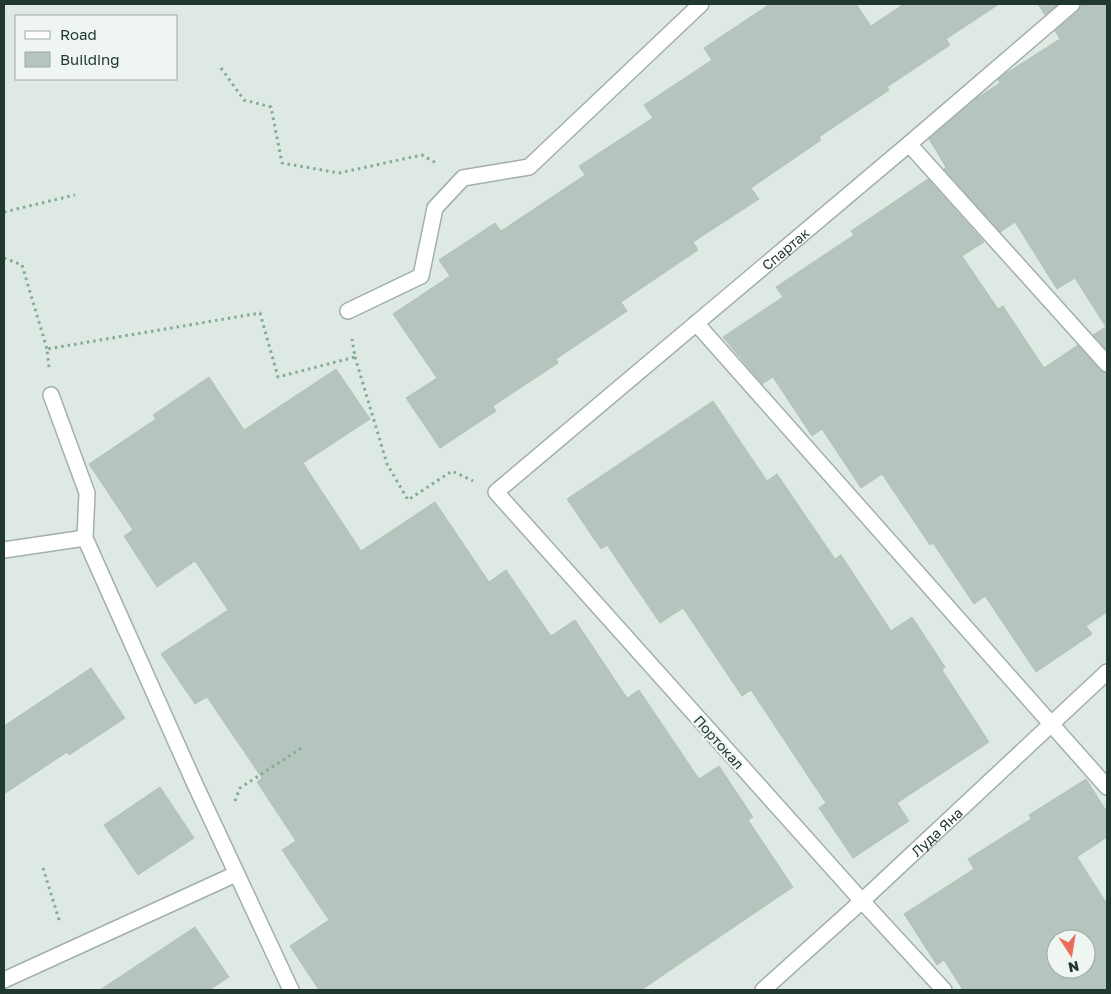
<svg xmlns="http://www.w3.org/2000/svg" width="1111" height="994" viewBox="0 0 1111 994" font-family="'Golos Text',sans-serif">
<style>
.building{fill:#b5c4bc;stroke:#b2c2b9;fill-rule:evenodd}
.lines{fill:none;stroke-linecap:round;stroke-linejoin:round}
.minor-casing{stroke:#a2b0a9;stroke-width:18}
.path{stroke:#81ab99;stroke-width:3;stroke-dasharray:2.5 4;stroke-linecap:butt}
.minor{stroke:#fff;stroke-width:15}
.labels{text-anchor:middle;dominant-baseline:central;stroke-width:4.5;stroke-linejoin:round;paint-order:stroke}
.street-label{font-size:14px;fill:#21382f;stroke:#eff6f2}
</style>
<rect width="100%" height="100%" fill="#dfe9e3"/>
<path class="building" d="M 770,4 L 856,4 L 871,26 L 904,4 L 999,4 L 946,39 L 950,45 L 887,87 L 889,90 L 819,137 L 821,140 L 751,188 L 759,199 L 693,242 L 698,250 L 621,302 L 627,311 L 556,359 L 558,363 L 493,406 L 496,411 L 440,448 L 406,398 L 437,378 L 393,314 L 450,276 L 439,260 L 495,223 L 501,231 L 585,175 L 579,166 L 653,118 L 644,105 L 712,60 L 704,48 Z
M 1038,4 L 1058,4 L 1045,15 Z
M 1081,4 L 1107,4 L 1107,350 L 1093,335 L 1106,327 L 1075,278 L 1057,289 L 1015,222 L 1000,232 L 944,169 L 946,167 L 929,139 L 977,98 L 1000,83 L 998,80 L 1005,74 L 1060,39 L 1055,31 L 1078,11 Z
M 928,179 L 984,242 L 962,256 L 998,309 L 1003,306 L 1044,368 L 1078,345 L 1100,370 L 1107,373 L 1107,612 L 1086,626 L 1092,634 L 1036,672 L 985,596 L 974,604 L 933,543 L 930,545 L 882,474 L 861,488 L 822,429 L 812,436 L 773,377 L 762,384 L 723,337 L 783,297 L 776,287 L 854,235 L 851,231 Z
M 336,369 L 370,419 L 303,463 L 361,551 L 435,502 L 489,582 L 506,570 L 551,636 L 575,620 L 627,698 L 639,690 L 699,779 L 719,766 L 753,817 L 748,820 L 793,887 L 641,990 L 319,990 L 290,946 L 329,920 L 282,850 L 296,841 L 257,782 L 262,778 L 207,697 L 195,704 L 161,654 L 228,610 L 195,561 L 157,587 L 124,536 L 133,530 L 89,464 L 156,419 L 153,415 L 209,377 L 244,430 Z
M 713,401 L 767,481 L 777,474 L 835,559 L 841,555 L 891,631 L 912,617 L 945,667 L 942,670 L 989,742 L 897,803 L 909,821 L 853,858 L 819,808 L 826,803 L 751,690 L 742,696 L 683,608 L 660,623 L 607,545 L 601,549 L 567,499 Z
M 91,668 L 125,718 L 69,755 L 67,752 L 4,794 L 4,726 Z
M 1086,779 L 1107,812 L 1107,837 L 1077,857 L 1107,904 L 1107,990 L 963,990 L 944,960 L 937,965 L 904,914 L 974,869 L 968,859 L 1031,819 L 1029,815 ZM 1056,939 L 1086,939 L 1086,969 L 1056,969 Z
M 160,787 L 194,838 L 138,875 L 104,825 Z
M 195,927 L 229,977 L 209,990 L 100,990 Z"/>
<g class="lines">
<defs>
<g id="minor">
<path d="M 909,144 L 1107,364"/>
<path d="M 348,311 L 421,276 L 435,208 L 463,178 L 529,167 L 701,4"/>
<path d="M 696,323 L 1107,787"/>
<path d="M 51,395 L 87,493 L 85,538 L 193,780 L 291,990"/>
<path d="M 4,550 L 85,538"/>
<path d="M 4,980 L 236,874"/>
<path id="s1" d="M 763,990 L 862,901 L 1107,672"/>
<path id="s2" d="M 944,990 L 862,901 L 496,492 L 909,144 L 1072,4"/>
</g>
</defs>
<use href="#minor" class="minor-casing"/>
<path class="path" d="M 221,68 L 244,100 L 271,107 L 282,163 L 339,173 L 422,155 L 438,164
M 4,212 L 75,195
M 4,258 L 22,265 L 47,349
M 355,357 L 387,464 L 408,500 L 452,471 L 473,481
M 49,367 L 47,349 L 260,313 L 278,377 L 355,357 L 352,339
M 235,801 L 240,788 L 303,747
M 43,868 L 60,923"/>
<use href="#minor" class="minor"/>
</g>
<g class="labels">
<g class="street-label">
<text stroke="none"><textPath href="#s2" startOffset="1048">Спартак</textPath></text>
<text transform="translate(719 742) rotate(48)">Портокал</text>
<text stroke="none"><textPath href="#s1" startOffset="235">Луда Яна</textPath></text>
</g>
</g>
<rect width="1111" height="994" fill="none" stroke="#21382f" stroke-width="10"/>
<rect x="15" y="15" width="162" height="65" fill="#eff6f2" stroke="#9daaa4"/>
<rect x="25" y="31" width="25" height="8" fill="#ffffff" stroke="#9daaa4"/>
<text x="60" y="40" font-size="15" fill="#21382f">Road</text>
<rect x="25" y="52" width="25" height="15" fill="#b5c4bc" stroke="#9daaa4"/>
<text x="60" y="65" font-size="15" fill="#21382f">Building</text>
<g transform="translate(1071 954) rotate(168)"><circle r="24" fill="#eff6f2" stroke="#9daaa4"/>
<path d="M0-4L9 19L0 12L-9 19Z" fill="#e96e5d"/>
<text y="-8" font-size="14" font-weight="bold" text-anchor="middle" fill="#21382f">N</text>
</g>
</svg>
